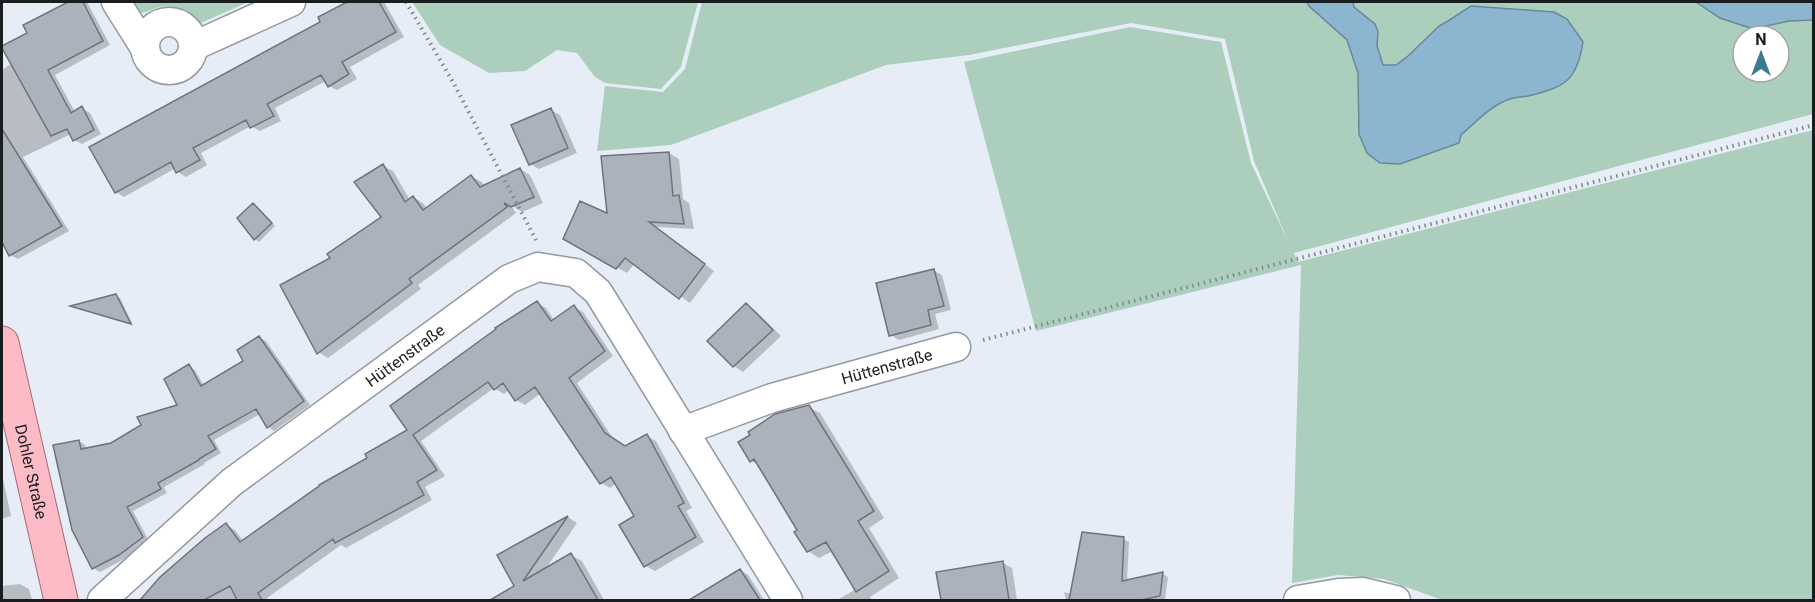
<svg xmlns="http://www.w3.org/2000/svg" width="1815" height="602" viewBox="0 0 1815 602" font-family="Roboto,sans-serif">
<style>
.green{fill:#abcfbc;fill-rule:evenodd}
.water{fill:#8cb5d0;stroke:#6a879b;stroke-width:1.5}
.shadow{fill:#0003}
.building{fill:#acb2bb;stroke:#6e737b;stroke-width:1.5}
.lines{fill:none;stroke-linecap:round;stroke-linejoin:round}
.minor-casing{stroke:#9399a2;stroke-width:31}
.major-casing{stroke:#ac6672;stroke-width:35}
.path{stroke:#82878d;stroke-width:4;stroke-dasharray:1.5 4.5;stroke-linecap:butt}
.minor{stroke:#fff;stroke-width:28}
.major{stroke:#fdbbc5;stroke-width:33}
.labels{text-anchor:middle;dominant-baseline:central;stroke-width:4.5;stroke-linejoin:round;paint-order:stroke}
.street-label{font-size:16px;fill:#1a1d20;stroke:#fff}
</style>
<rect width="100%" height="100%" fill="#e7edf6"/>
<path class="green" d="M 128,2 L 248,2 L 199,24 C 190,11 172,3 156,8 C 150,10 146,13 138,13 Z
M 412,2 L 698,2 L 681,67 L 661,89 L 605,83 L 595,77 L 577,53 L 557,50 L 525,71 L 489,73 L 440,45 Z
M 702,2 L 1813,2 L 1813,114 L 1294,253 L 1298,262 L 1813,130 L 1813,600 L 1442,600 L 1384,579 L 1338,575 L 1292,583 L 1301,265 L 1036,331 L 964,62 L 1130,27 L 1221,42 L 1251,163 L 1288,241 L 1254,161 L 1225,39 L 1131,23 L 969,55 L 886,65 L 671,145 L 597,151 L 605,86 L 663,92 L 685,69 ZM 1743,36 L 1779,36 L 1779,72 L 1743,72 Z"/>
<path class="water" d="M 1307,2 L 1353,2 L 1354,7 L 1375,24 L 1378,32 L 1377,46 L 1383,65 L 1396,65 L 1408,56 L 1439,26 L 1448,21 L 1471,6 L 1554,12 L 1567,19 L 1583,42 C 1577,81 1565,87 1528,96 C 1522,97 1516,97 1510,99 C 1491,105 1475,123 1461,135 L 1459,143 L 1400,164 L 1380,163 L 1367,153 L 1359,134 L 1358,73 L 1347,40 L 1309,6 Z
M 1696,2 L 1813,2 L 1813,20 L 1789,21 L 1753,29 L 1720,18 Z"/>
<path class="shadow" d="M 71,2 L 87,2 L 110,45 L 55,75 L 75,112 L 82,108 L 90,113 L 101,134 L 82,144 L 74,140 L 71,134 L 23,157 L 69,231 L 18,259 L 10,255 L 2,238 L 2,70 L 12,63 L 29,33 L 25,26 Z
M 350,2 L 384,2 L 404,37 L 350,67 L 357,79 L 337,90 L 329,86 L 326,81 L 275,108 L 281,121 L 260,131 L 251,126 L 201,153 L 207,165 L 186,177 L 178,172 L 176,168 L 124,197 L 116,192 L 322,22 L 320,18 Z
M 551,110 L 560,115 L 577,153 L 539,169 L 530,164 Z
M 669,153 L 679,159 L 683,199 L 689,203 L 694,229 L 656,227 L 714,271 L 690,303 L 635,263 L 627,273 L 565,239 L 609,215 Z
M 383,166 L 393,171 L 410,200 L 413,197 L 423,203 L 427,209 L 472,177 L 482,182 L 485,187 L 520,169 L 530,175 L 543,203 L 522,212 L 511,205 L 516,213 L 418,285 L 421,289 L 328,358 L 318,352 L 332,259 L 383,218 Z
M 257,208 L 275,226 L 259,242 L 255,239 L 239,218 Z
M 933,270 L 942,275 L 951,310 L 935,314 L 939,329 L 899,340 L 891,335 Z
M 115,295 L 120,298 L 133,325 L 74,307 Z
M 537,303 L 546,308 L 554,320 L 574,307 L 583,312 L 613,356 L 577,383 L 614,440 L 625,448 L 647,436 L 656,441 L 692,508 L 686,511 L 704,542 L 655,571 L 646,566 L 636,517 L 617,483 L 610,488 L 601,483 L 541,393 L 525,405 L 516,400 L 509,390 L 504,394 L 494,388 L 421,441 L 445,476 L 425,487 L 432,500 L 346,548 L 341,545 L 267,598 L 268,600 L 142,600 L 161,578 L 226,525 L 235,530 L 244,542 L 409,431 Z
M 746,305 L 755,310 L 781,336 L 743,372 L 734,366 Z
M 259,338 L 266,341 L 310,405 L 274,431 L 268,427 L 260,414 L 214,440 L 221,453 L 204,463 L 205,464 L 164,487 L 167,493 L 133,511 L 149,541 L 126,558 L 100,572 L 93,568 L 79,441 L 85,445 L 86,450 L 111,445 L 179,406 L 189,366 L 195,370 L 204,386 L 245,362 Z
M 808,407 L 820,413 L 884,518 L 869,528 L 899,578 L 870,597 L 872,600 L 837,600 L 856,589 L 833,551 L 819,558 L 808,551 L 800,531 L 759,465 L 751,461 Z
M 2,474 L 11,516 L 2,519 Z
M 568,517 L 577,523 L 545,570 L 571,555 L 582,561 L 604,600 L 524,600 L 499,556 Z
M 1123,539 L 1129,542 L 1127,581 L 1163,574 L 1168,577 L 1165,599 L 1157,600 L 1066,600 L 1064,592 L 1072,594 Z
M 1003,563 L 1012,568 L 1017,600 L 942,600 L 938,574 Z
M 740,570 L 748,575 L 764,600 L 714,600 L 708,590 Z
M 20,584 L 29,589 L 32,600 L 2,600 L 2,586 Z"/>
<path class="building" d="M 68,2 L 83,2 L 103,41 L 48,70 L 71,113 L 82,106 L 94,130 L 73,141 L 67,129 L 51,136 L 2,48 L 2,46 L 27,33 L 23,25 Z
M 347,2 L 379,2 L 396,32 L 342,62 L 349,74 L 328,87 L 321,75 L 267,104 L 274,116 L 250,128 L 246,120 L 193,148 L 200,160 L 176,173 L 171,162 L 115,193 L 89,147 L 320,22 L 318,17 Z
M 551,108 L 568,148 L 529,165 L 511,125 Z
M 2,129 L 62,226 L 9,256 L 2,242 Z
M 669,152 L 673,196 L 679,195 L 684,224 L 649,222 L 705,264 L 679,299 L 625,258 L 616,269 L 563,239 L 580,201 L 607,213 L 601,156 Z
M 383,164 L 405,202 L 413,196 L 423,210 L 471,175 L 480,187 L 520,168 L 534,197 L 511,207 L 504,203 L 507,207 L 409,279 L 412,283 L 317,354 L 280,285 L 330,258 L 327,254 L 381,217 L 354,182 Z
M 253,203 L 272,223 L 254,240 L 237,218 Z
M 934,269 L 944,306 L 928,310 L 931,325 L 889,336 L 876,283 Z
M 116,294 L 131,324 L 70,306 Z
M 537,301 L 551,321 L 574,305 L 605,351 L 569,378 L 605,433 L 625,446 L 647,434 L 684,503 L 678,506 L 696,537 L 644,567 L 619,525 L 634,516 L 611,477 L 600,484 L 535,387 L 515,401 L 503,383 L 494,390 L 488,382 L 413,435 L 437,470 L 417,482 L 424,495 L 335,543 L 333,539 L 258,593 L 262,600 L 237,600 L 230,586 L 204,600 L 140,600 L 160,577 L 205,538 L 226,523 L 240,542 L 319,486 L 319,485 L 367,458 L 365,454 L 407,430 L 390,406 L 496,329 L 495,328 Z
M 746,303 L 773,330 L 733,367 L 707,341 Z
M 259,336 L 304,401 L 267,428 L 256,409 L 208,436 L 216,449 L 199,459 L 199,460 L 158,483 L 161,489 L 127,507 L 143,537 L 119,555 L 92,569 L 72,530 L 53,445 L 79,440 L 81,449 L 111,443 L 141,425 L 137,417 L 177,405 L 164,379 L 189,364 L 201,386 L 243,361 L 237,350 Z
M 809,405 L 874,511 L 858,521 L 889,571 L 856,592 L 826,542 L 807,552 L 794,532 L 797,530 L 754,459 L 750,462 L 738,442 L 750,435 L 748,432 L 775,414 Z
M 568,516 L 523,581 L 571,553 L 598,600 L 490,600 L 514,586 L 497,555 Z
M 1082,532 L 1124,537 L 1122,581 L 1163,572 L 1160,596 L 1141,600 L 1069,600 Z
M 1003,561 L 1009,600 L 941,600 L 936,572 Z
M 740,569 L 760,600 L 689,600 Z"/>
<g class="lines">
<defs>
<g id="minor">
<path d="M 116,2 L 145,48"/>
<circle cx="169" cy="46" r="24"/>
<path d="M 194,46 L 291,2"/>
<path id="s1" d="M 683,431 L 772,398 L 956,347"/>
<path id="s2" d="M 102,600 L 232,482 L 509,279 L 538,267 L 550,269 L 576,273 L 598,292 L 788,600"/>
<path d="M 1298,600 L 1339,593 L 1363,592 L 1396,600"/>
</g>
<g id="major">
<path id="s3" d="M 2,343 L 61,600"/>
</g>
</defs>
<use href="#minor" class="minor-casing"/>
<use href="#major" class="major-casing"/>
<path class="path" d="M 406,2 L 453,82 L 536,240
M 983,340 L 1814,125"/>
<use href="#minor" class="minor"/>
<use href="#major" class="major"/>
</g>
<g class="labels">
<g class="street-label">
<text stroke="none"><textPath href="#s2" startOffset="390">Hüttenstraße</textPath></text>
<text stroke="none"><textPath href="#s1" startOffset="214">Hüttenstraße</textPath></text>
<text stroke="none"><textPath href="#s3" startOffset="132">Dohler Straße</textPath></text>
</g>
</g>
<rect width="1815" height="602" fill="none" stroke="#1a1d20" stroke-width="6"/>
<g transform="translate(1761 54)"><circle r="28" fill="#ffffff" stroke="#a3a5a6" stroke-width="1.5"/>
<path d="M0-4.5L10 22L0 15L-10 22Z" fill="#3a7b8e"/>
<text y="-9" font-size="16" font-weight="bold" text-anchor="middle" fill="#1a1d20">N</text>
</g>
</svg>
